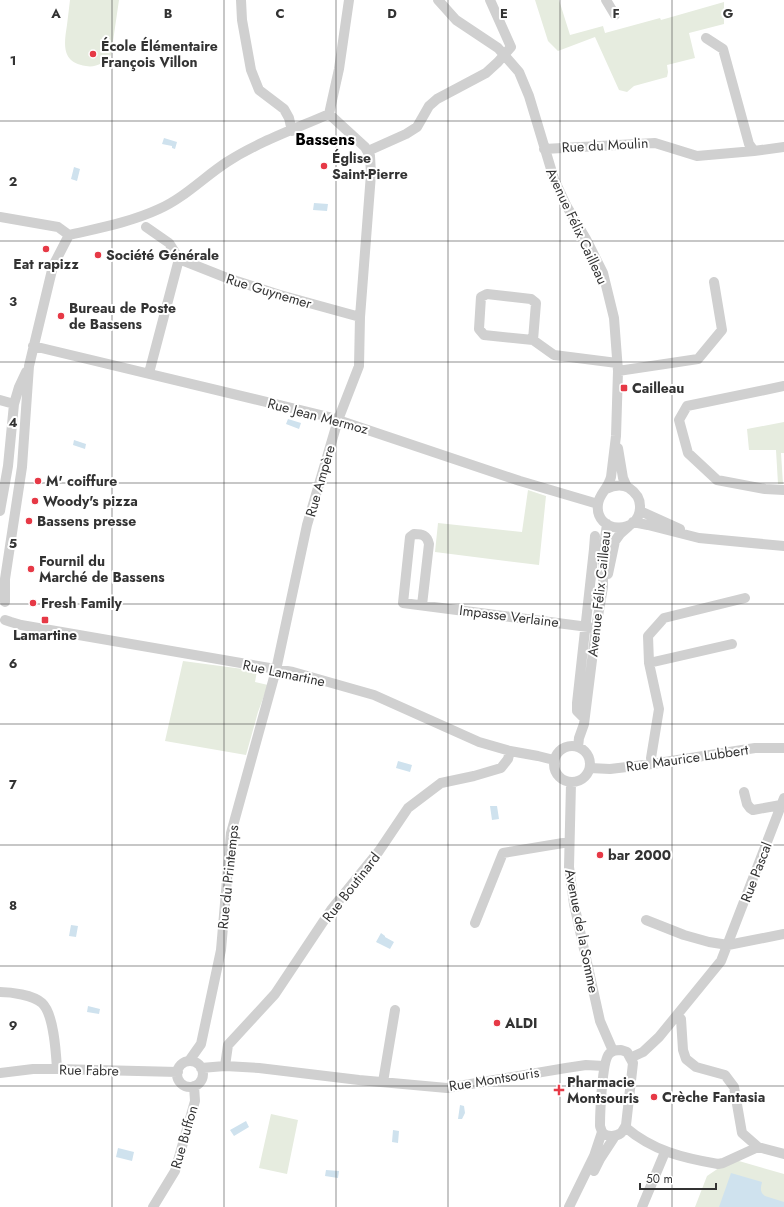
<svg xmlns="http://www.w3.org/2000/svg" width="784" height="1207" viewBox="0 0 784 1207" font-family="Jost,sans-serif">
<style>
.green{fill:#e6ecdf}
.water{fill:#cfe2ee}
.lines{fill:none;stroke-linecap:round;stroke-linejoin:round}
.minor{stroke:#d0d0d0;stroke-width:10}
.grid{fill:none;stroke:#333;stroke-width:1;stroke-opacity:0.55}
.poi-dot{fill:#e63946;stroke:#fff;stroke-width:1.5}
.labels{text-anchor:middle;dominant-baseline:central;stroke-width:4;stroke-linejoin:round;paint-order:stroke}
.poi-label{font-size:14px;font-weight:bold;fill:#333;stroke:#fff;text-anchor:start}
.street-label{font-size:14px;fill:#333;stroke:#fff}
.quarter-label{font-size:16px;font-weight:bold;fill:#000;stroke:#fff}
.grid-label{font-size:13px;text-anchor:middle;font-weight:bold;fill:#333;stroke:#fff;stroke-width:4;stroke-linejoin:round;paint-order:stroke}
</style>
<rect width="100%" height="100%" fill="#fff"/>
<path class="green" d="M 70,0 L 119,0 L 111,55 C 105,62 96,68 86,66 C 61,63 64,44 67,25 C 68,17 69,8 70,0 Z
M 535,0 L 559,0 L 570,35 L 603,26 L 605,33 L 660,18 L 661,20 L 724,2 L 724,24 L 689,33 L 695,58 L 667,65 L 668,72 L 667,77 L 634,86 L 627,92 L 619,90 L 595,37 L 558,51 L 548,41 Z
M 784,422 L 784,453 L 781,453 L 783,484 L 778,484 L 776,450 L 749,450 L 747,429 Z
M 528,490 L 546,496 L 539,565 L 435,552 L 438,523 L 522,532 Z
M 183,661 L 257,671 L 255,682 L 268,685 L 258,712 L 246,755 L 165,741 Z
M 271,1114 L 298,1120 L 287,1174 L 259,1168 Z
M 732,1159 L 784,1174 L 784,1207 L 695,1207 L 707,1176 Z"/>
<path class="water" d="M 164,138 L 177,142 L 175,149 L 172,148 L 172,146 L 162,144 Z
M 74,167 L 80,169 L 77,181 L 71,179 Z
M 314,203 L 328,204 L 327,211 L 313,210 Z
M 288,419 L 301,423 L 299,429 L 286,424 Z
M 74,440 L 86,444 L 85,449 L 73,445 Z
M 398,761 L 412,765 L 410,772 L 396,768 Z
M 490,806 L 497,806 L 499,819 L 492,820 Z
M 71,925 L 78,926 L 76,937 L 69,936 Z
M 381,933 L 385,936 L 385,937 L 394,942 L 390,949 L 376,942 Z
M 88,1006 L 100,1009 L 99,1014 L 87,1012 Z
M 460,1105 L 464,1106 L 465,1113 L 462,1119 L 458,1119 Z
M 246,1121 L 249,1127 L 234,1136 L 230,1130 Z
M 393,1130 L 399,1131 L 398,1143 L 392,1142 Z
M 118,1148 L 134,1152 L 132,1161 L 116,1157 Z
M 326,1170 L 339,1171 L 338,1178 L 325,1176 Z
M 731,1173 L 762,1182 C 761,1187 759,1192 765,1196 L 784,1202 L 784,1207 L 719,1207 Z"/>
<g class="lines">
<path class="minor" d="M 241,0 L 242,20 L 251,70 L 259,90 L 284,109 L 289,118 L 292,131
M 438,0 L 456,20 L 498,48 L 519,72 L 529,96 L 554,179 L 566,205 L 586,239 L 603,273 L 614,318 L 618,371 L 616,436 L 611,477 C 608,489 599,494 598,504 C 594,534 641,536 640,506 C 640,498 635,492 629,488 C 622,484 614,485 606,489
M 606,0 L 615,15
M 706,38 L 723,49 L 749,144 L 754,151
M 544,149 L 655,143 L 697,156 L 754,151 L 784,147
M 368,151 L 406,134 L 417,127 L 429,106 L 437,99 L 486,73 L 498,62 L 511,47 L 490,0
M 0,217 L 58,227 L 69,235
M 146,227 L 169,243 L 179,259 L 227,278 L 280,295 L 360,317
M 69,235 C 99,228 131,222 159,209 C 184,198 204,177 227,162 C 258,142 295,129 329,114 L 339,69 L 349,0
M 533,340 L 484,335 L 479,329 L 481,297 L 487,294 L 531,299 L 536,303 L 533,340 L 554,355 L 617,363
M 33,346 L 329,417 L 520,481 L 598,504
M 618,371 L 698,359 L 722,330 L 714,282
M 149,373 L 179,259
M 784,386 L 687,406 L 679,420 L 688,453 L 717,480 L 765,489 L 784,490
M 0,400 L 14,404
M 618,448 L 623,478 L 627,487
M 0,511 L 8,466 L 14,404 L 19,387 L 26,372
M 640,511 L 680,529
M 633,522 L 648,525 L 699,538 L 784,546
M 594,549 L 595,536
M 608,574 L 615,541 L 620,534 L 629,526
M 5,602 L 5,579 L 22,467 L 29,366 L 53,266 L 69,235
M 422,605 L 429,544 C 427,535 422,534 414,534 L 410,537 L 403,603 L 596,628
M 5,620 L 11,622 L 21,625 L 293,672 L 374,695 L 479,742 L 510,751 L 538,756 L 554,760
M 649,663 L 732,644
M 584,718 L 577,711 L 577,703 L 594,549 L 603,553
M554 764a18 18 0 1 1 36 0a18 18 0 1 1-36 0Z
M 578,747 L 579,738 L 584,724 L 596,628 L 603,587 L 603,553 L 607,524
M 652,764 L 651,758 L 659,709 L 649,663 L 648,636 L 664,618 L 745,598
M 590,768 L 610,769 L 652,764 L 755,748 L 784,748
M 571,783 L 569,867 L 574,904 L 600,1021 L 613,1051
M 744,792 L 747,804 L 750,808 L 753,810 L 781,805
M 646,920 L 684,935 L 709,942 L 728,945 L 784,934
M 475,923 L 503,853 L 569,842
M 0,992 C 11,992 33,995 42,1003 C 54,1014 56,1053 57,1069
M 677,1015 L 681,1019 L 683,1050 L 686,1059 L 696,1067 L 725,1075 L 734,1087 L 742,1133 L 758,1147 L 784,1154
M 621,1050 L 627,1052 L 633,1063 L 626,1125 C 625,1127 623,1131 621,1133 C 616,1137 606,1137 602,1132 C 602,1131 600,1127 600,1126 C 600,1114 602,1061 609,1054 C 612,1050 616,1050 621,1050 Z
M 630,1058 L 643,1052 L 659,1037 L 721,961 L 784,798
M 189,1061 L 201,1044 L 221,950 L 231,833 L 276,670 L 307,525 L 338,420 L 359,366 L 360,317 L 371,174 L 370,156 L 365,147 L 329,114
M177 1074a13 13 0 1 1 26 0a13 13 0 1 1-26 0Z
M 225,1066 L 228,1045 L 275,994 L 331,910 L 379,851 L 408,808 L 441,783 L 474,776 L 501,768 L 508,759 L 510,751
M 201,1068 L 225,1066 L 259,1068 L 359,1080 L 447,1088 L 566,1068 L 586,1065 L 604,1066
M 0,1073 L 33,1069 L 57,1069 L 178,1072
M 383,1082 L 395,1010
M 625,1127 C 653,1151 683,1158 718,1164 L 723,1163 L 758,1147
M 594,1171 L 600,1159 L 615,1136
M 153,1207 L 175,1171 L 195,1101 L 194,1086
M 569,1207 L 594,1156 L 602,1132
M 642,1207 L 665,1152"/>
</g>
<path class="grid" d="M 112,0 L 112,1207M 224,0 L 224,1207M 336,0 L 336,1207M 448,0 L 448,1207M 560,0 L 560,1207M 672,0 L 672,1207M 0,121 L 784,121M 0,241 L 784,241M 0,362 L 784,362M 0,483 L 784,483M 0,604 L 784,604M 0,724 L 784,724M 0,845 L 784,845M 0,966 L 784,966M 0,1086 L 784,1086"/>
<g class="poi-dot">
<circle cx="93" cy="54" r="4"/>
<circle cx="324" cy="166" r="4"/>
<circle cx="46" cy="249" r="4"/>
<circle cx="98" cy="255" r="4"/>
<circle cx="61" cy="316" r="4"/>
<rect x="620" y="384" width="8" height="8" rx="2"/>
<circle cx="38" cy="481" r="4"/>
<circle cx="35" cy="501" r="4"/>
<circle cx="29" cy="521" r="4"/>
<circle cx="31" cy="569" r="4"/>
<circle cx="33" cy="603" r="4"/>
<rect x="41" y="616" width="8" height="8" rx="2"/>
<circle cx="600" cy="855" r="4"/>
<circle cx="497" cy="1023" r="4"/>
<path d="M557 1084h4v4h4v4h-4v4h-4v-4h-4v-4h4z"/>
<circle cx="654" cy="1097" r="4"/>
</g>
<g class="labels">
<g class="poi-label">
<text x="101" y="46">École Élémentaire<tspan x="101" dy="16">François Villon</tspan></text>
<text x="332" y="158">Église<tspan x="332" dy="16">Saint-Pierre</tspan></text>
<text x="106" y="255">Société Générale</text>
<text x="46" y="264" text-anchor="middle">Eat rapizz</text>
<text x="69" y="308">Bureau de Poste<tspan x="69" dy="16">de Bassens</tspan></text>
<text x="632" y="388">Cailleau</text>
<text x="46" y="481">M' coiffure</text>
<text x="43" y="501">Woody's pizza</text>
<text x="37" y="521">Bassens presse</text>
<text x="39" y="561">Fournil du<tspan x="39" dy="16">Marché de Bassens</tspan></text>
<text x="41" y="603">Fresh Family</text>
<text x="45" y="635" text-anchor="middle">Lamartine</text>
<text x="608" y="855">bar 2000</text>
<text x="505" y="1023">ALDI</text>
<text x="567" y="1082">Pharmacie<tspan x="567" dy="16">Montsouris</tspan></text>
<text x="662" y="1097">Crèche Fantasia</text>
</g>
<g class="street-label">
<text transform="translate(605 145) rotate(-3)">Rue du Moulin</text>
<text transform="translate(577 226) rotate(65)">Avenue Félix Cailleau</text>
<text transform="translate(269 291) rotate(17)">Rue Guynemer</text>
<text transform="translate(318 416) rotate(15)">Rue Jean Mermoz</text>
<text transform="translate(320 481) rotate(-74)">Rue Ampère</text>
<text transform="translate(599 594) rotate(-84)">Avenue Félix Cailleau</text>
<text transform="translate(509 616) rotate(7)">Impasse Verlaine</text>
<text transform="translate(284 673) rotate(12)">Rue Lamartine</text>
<text transform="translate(687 758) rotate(-8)">Rue Maurice Lubbert</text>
<text transform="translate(756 872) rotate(-69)">Rue Pascal</text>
<text transform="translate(228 877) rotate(-84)">Rue du Printemps</text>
<text transform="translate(351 887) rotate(-52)">Rue Boutinard</text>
<text transform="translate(582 931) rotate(79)">Avenue de la Somme</text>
<text transform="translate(89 1070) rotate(1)">Rue Fabre</text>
<text transform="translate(494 1079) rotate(-9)">Rue Montsouris</text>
<text transform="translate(184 1137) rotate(-74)">Rue Buffon</text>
</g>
<g class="quarter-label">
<text x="325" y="139">Bassens</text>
</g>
</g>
<g class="grid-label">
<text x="56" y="18">A</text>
<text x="168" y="18">B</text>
<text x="280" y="18">C</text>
<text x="392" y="18">D</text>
<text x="504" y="18">E</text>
<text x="616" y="18">F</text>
<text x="728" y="18">G</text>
<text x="13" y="65">1</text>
<text x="13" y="186">2</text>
<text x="13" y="306">3</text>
<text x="13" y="427">4</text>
<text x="13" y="548">5</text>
<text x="13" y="668">6</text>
<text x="13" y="789">7</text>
<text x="13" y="910">8</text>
<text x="13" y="1030">9</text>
</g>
<path d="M640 1183v6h76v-6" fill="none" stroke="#333333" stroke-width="2"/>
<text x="646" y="1183" font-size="12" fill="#333333" stroke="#ffffff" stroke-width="3" paint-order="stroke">50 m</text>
</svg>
